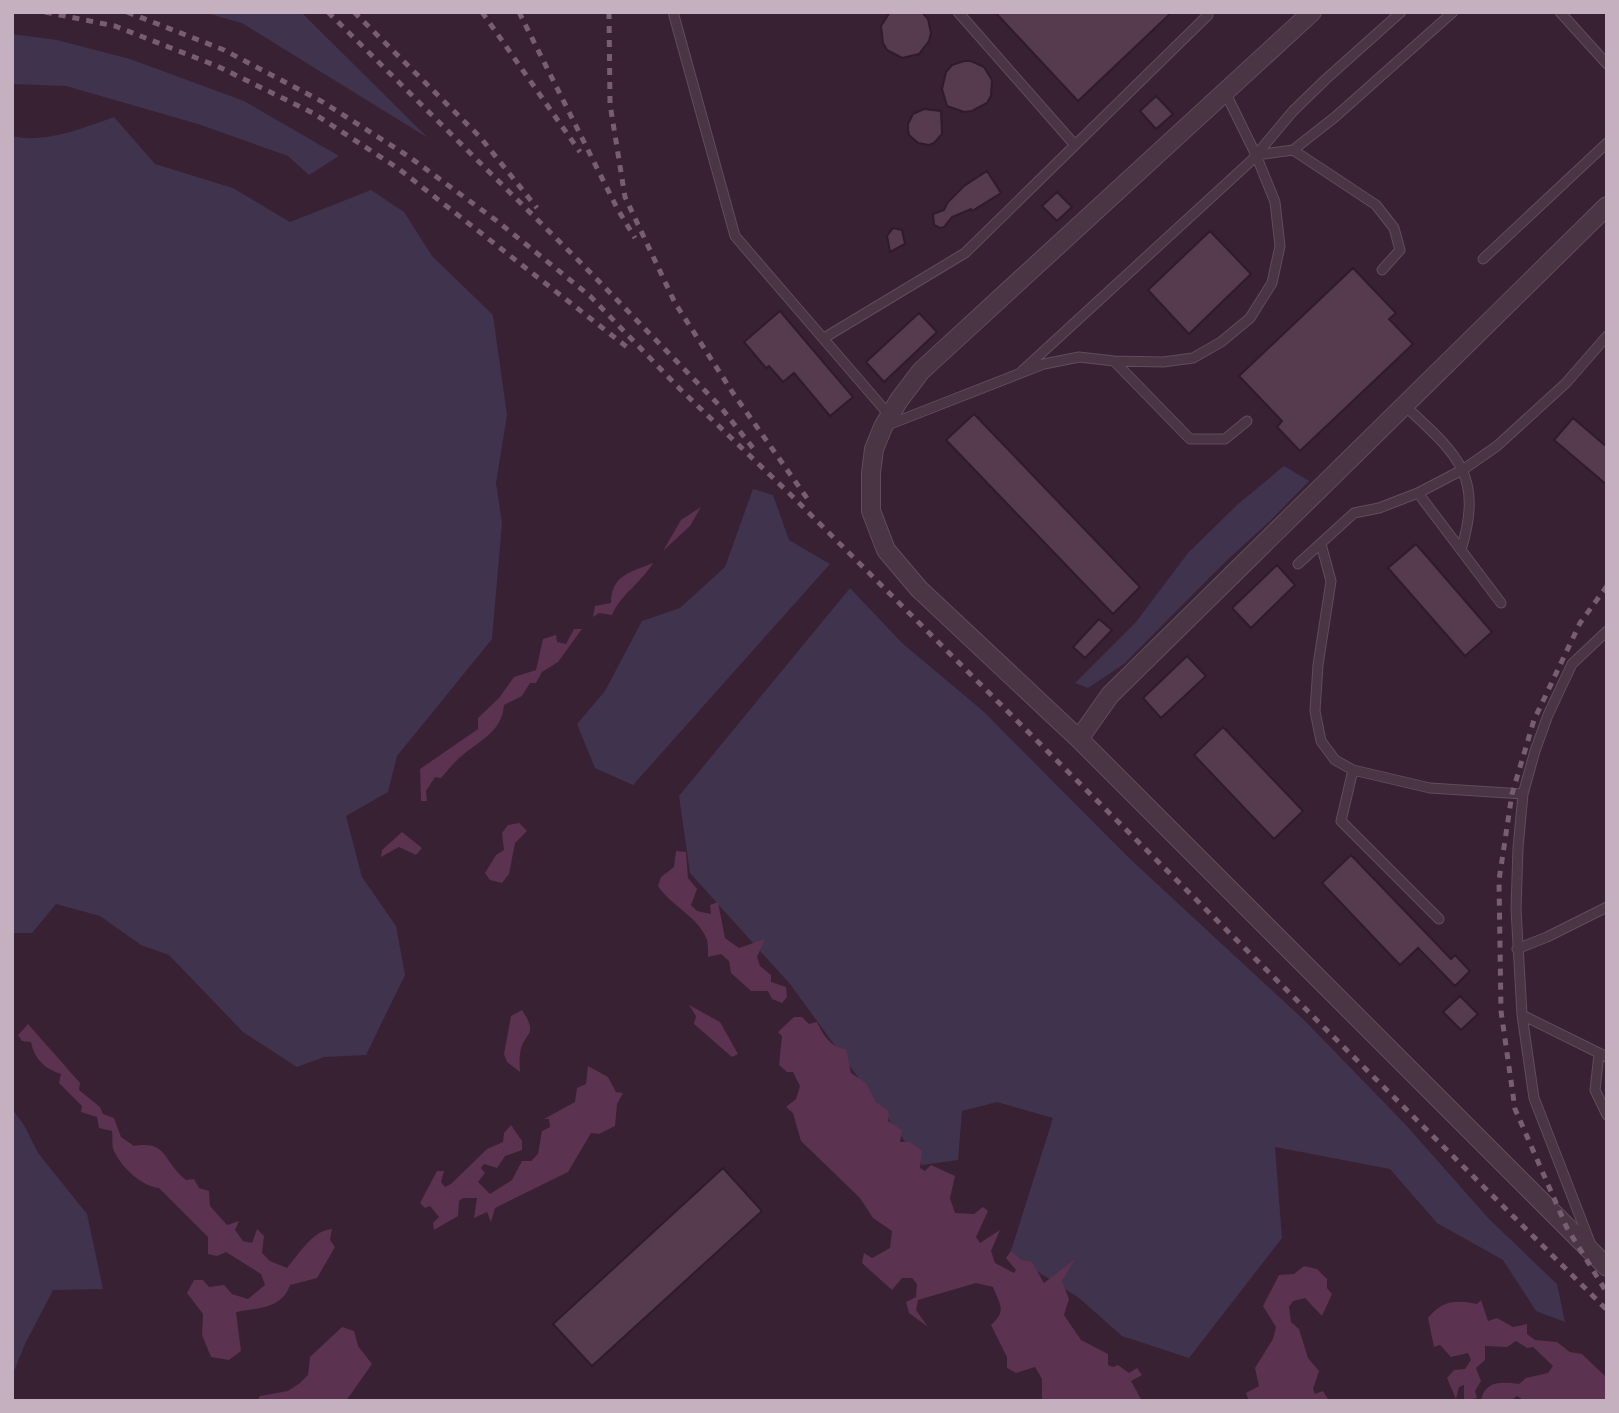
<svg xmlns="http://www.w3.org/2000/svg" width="1619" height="1413" viewBox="0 0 1619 1413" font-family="Manrope,sans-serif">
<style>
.green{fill:#40334d}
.water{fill:#5b3250}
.building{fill:#563b4f;stroke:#2f1c2a;stroke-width:2}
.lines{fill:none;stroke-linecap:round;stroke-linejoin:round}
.service-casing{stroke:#604d5b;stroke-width:11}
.minor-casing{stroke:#604d5b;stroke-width:20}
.service{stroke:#493543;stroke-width:9}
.minor{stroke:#493543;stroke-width:18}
.rail{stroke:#775e70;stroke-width:5;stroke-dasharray:7 7;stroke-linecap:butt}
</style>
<rect width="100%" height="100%" fill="#382132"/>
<path class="green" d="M 202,12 L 301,12 L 428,138 L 242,23 Z
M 12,34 L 57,40 L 130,59 L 244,101 L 339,156 L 309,175 L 288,156 L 198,124 L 66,86 L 12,84 Z
M 114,117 L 155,164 L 233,188 L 290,222 L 371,190 L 404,212 L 432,256 L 493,315 L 507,415 L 496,483 L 502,523 L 492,639 L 397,756 L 388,792 L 346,816 L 362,877 L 396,926 L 405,975 L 366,1055 L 324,1057 L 297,1067 L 243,1032 L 169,955 L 141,945 L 100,916 L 56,904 L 32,933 L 12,933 L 12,136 C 45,144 83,128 114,117 Z
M 1284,466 L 1309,481 L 1273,518 L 1224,563 L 1124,664 L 1088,688 L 1075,683 L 1136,622 L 1188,553 L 1238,504 Z
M 753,489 L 773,495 L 789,540 L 830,564 L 633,785 L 595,768 L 577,724 L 605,691 L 642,621 L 680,608 L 725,567 Z
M 850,588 L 902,643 L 983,711 L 1128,857 L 1305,1021 L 1405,1124 L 1489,1219 L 1557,1284 L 1565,1322 L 1536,1311 L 1503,1260 L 1437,1223 L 1390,1169 L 1275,1147 L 1282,1238 L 1189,1358 L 1122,1336 L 1079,1298 L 1010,1254 L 1053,1118 L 997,1102 L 962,1111 L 958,1160 L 922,1165 L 790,984 L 690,873 L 679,796 Z
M 12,1109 L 24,1125 L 38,1153 L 87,1214 L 103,1289 L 53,1290 L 25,1344 L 12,1376 Z"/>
<path class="water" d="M 701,507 L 690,526 L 663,551 L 681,520 Z
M 653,563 C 641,583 621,594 612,615 L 599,613 L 593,617 L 595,606 L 611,603 C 611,575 631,572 653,563 Z
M 574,629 L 582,629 L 558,662 L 542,672 L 536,683 L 530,683 L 522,696 L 504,705 C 502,731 482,739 464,754 C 455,761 448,770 441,778 L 435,777 L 426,791 L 427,801 L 421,801 L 420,769 L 478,729 L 478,718 L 499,698 L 514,677 L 536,670 L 543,639 L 556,635 L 557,642 L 566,644 Z
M 519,823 L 527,831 L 515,843 L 509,874 L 502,883 L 490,880 L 485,873 L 496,855 L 504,850 L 502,833 L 508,825 Z
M 402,832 L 422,848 L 416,855 L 399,847 L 381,857 L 382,850 Z
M 676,851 L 686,852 L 688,878 L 697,889 L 691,905 L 697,911 L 711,914 L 710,905 L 718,902 L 725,938 L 739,948 L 765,939 L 757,957 L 760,966 L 771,975 L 771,982 L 786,987 L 787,997 L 782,1003 L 772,999 L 768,991 L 751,991 L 731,973 L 729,961 L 721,954 L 708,957 C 708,952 708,945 707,940 C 699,917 671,906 658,886 L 661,877 L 674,867 Z
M 689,1005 L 720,1022 L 738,1054 L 732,1057 L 694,1024 L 696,1016 Z
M 522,1010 C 540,1037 523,1031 520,1054 C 519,1060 520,1067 520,1072 L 507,1062 L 504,1054 L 511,1016 Z
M 794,1017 L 802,1017 L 809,1024 L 817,1022 C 823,1035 831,1048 846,1049 L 851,1073 L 866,1083 L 876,1102 L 889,1111 L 888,1121 L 902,1130 L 900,1142 L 910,1142 L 922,1151 L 920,1168 L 925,1171 L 931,1165 L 955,1176 L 950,1198 L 955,1213 L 974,1214 L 983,1207 L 988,1211 L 976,1237 L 980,1243 L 1000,1230 L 991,1251 L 995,1263 L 1014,1273 L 1016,1270 L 1006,1258 L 1011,1251 L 1021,1260 L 1032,1262 L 1044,1283 L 1075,1259 L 1062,1281 L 1069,1299 L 1064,1315 L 1081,1340 L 1108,1354 L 1108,1365 L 1113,1367 L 1118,1365 L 1129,1373 L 1137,1368 L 1142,1375 L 1131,1381 L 1142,1401 L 1042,1401 L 1042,1379 L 1035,1367 L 1016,1373 L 1007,1368 L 1007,1357 L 991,1325 C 1007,1311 1000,1305 993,1287 L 976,1283 L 918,1300 L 916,1310 L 928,1327 L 909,1313 L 906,1302 L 916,1297 L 917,1284 L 912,1278 L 902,1278 L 892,1290 L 862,1263 L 864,1253 L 872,1258 L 890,1248 L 892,1231 L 873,1218 L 860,1198 L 801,1141 L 793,1113 L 786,1107 L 796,1099 L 800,1086 L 793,1072 L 787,1072 L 779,1065 L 782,1036 L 778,1032 Z
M 28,1024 L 80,1083 L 79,1090 L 100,1107 L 103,1114 L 114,1118 L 121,1137 L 134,1146 C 168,1140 163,1162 186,1180 L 194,1179 L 199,1188 L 209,1191 L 210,1206 L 227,1225 L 239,1221 L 235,1230 L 243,1241 L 252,1243 L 257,1229 L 264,1236 L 262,1253 L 270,1261 L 287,1268 C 299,1254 313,1230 332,1229 L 330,1240 L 335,1247 L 317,1278 L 290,1285 C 282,1309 257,1308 236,1312 L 241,1351 L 229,1360 L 211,1357 L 202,1335 L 203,1314 L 187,1293 L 194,1280 L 203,1280 L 209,1287 L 224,1285 L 232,1294 L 248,1299 L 265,1285 L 261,1274 L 226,1252 L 217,1256 L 208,1254 L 208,1237 L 159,1188 C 142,1186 123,1169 115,1153 C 111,1147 113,1138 112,1131 L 99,1128 L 97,1117 L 81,1112 L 82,1106 L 59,1083 L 61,1074 C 45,1069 34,1059 31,1042 L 22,1041 L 18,1035 Z
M 588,1066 L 608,1077 L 616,1092 L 623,1093 L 617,1104 L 615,1126 L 599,1134 L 591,1133 L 568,1172 L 495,1208 L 491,1222 L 487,1212 L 474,1218 L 477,1198 L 463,1198 L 459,1201 L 458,1216 L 434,1230 L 433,1223 L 439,1217 L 430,1206 L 425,1208 L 420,1203 L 437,1171 L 444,1171 L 441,1182 L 445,1187 L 451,1184 L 487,1149 L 503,1142 L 504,1133 L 511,1125 L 522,1141 L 522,1150 L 505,1156 L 497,1168 L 484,1164 L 481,1168 L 485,1173 L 478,1182 L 490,1194 L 512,1180 L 522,1161 L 531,1161 L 538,1154 L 542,1131 L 550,1127 L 549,1119 L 544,1119 L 575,1102 L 577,1088 L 586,1084 Z
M 1304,1266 L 1317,1269 L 1327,1279 L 1327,1288 L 1332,1294 L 1322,1316 L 1305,1298 L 1293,1301 L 1289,1307 L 1291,1322 L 1299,1329 L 1308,1358 L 1319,1371 L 1313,1389 L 1315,1394 L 1323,1391 L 1329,1401 L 1249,1401 L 1246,1393 L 1259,1386 L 1255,1368 L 1273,1339 L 1276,1327 L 1263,1306 L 1279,1275 L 1294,1274 Z
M 1481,1300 L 1488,1321 L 1497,1318 L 1513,1327 L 1527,1324 L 1527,1334 L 1535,1340 L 1557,1342 L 1570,1352 L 1582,1354 L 1607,1378 L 1607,1401 L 1525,1401 L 1517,1396 L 1510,1401 L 1481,1401 C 1485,1380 1502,1382 1519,1384 L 1526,1378 L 1548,1373 L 1553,1366 L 1533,1347 L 1527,1348 L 1516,1341 L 1507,1347 L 1485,1346 L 1485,1360 L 1476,1368 L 1481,1381 L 1475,1391 L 1477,1398 L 1464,1401 L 1464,1385 L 1459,1387 L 1456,1399 L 1447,1378 L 1454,1370 L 1465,1369 L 1471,1360 L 1468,1353 L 1451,1357 L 1440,1345 L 1434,1347 L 1428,1318 C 1443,1300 1455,1300 1477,1304 Z
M 342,1327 L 354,1331 L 358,1346 L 372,1364 L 346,1401 L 257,1401 L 260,1396 L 288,1391 L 300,1383 L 308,1375 L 310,1357 Z"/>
<path class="building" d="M 890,12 L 922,12 L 928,19 L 931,33 L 929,41 L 919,54 L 902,58 L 887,50 L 883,43 L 881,26 Z
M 995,12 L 1172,12 L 1078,101 Z
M 964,61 L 971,61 L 984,67 L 992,80 L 991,96 L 987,103 L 972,111 L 964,112 L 947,106 L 942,89 L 946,72 L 952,65 Z
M 1156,96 L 1173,114 L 1156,129 L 1140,111 Z
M 924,109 L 941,111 L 942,134 L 934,143 L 929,145 L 918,143 L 909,135 L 908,130 L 908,124 L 913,114 Z
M 987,171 L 1001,193 L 972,211 L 971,209 L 952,217 L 944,227 L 940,228 L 934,225 L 933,214 L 944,210 L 948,202 L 964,186 Z
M 1057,192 L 1072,207 L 1057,221 L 1042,206 Z
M 893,228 L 902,230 L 905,244 L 890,252 L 887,236 Z
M 1210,231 L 1251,274 L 1189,334 L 1148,290 Z
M 1353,268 L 1396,313 L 1389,319 L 1413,344 L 1300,451 L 1277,427 L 1282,421 L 1239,376 Z
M 780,311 L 853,397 L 830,416 L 794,373 L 783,382 L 769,366 L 766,368 L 744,342 Z
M 919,313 L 937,332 L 884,382 L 866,362 Z
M 974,414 L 1140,587 L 1113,614 L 946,440 Z
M 1573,418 L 1607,447 L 1607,485 L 1554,440 Z
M 1416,544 L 1492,632 L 1465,656 L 1388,568 Z
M 1277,565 L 1295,585 L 1251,628 L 1232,608 Z
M 1099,619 L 1112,630 L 1085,658 L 1073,647 Z
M 1187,656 L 1206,676 L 1161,718 L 1143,698 Z
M 1223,727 L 1303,811 L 1274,839 L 1194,755 Z
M 1351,855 L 1451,959 L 1455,955 L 1470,971 L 1455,986 L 1418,948 L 1400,965 L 1322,883 Z
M 1460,996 L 1478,1014 L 1461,1030 L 1443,1012 Z
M 723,1168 L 762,1211 L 592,1366 L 553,1324 Z"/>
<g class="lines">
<defs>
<path id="service" d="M 673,12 L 735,236 L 890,416
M 958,12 L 1074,144
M 1560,12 L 1607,64
M 1293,150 L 1376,205 L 1394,228 L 1400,250 L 1382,270
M 1256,155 L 1293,150 L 1335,117 L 1453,12
M 1483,259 L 1607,143
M 824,338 L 965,253 L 1208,15
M 1114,361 L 1190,439 L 1225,439 L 1247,421
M 1022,371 L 1252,160 L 1293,111 L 1326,79 L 1401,12
M 1404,405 C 1457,454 1484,475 1461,550
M 888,425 L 1044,364 L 1079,357 L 1114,361 L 1163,362 L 1193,358 L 1221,342 L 1250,318 L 1272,283 L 1280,246 L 1275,202 L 1256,155 L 1225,92
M 1418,493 L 1501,603
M 1321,544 L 1331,581 L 1318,665 L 1315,711 L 1321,741 L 1335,760 L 1353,770 L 1430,788 L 1523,794
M 1298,564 L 1354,513 L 1379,508 L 1418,493 L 1464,469 L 1497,446 L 1566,383 L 1607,336
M 1353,770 L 1341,821 L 1439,919
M 1517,949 L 1547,937 L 1607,907
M 1522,1015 L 1607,1057
M 1599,1054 L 1595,1090 L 1607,1115
M 1591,1245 L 1534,1098 L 1522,1015 L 1516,909 L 1518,848 L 1523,794 L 1535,751 L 1548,715 L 1572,664 L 1607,631"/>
<path id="minor" d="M 1312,12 L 921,371 L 899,400 L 883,427 L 874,449 L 871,473 L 871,511 L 886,550 L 919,589 L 1079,739 L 1607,1267
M 1079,739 L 1110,695 L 1607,206"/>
</defs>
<use href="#service" class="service-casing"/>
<use href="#minor" class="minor-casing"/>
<use href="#service" class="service"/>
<use href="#minor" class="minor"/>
<path class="rail" d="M 45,12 L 115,26 L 217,66 L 313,113 L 399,169 L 632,351
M 127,12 L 224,50 L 321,101 L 408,156 L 497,221 L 590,296 L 680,389 L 792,496 L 1607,1310
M 328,12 L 583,265 L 719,405 L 753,448
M 354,12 L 480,137 L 537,208
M 482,12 L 580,152
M 519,12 L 617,208 L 635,238
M 609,12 L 610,104 L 625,197 L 675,303 L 733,393 L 809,501
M 1607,586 L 1580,623 L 1534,720 L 1512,794 L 1499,880 L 1501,1011 L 1515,1109 L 1567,1228 L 1607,1293"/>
</g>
<rect width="1619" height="1413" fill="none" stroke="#c5b0bf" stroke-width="28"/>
</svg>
